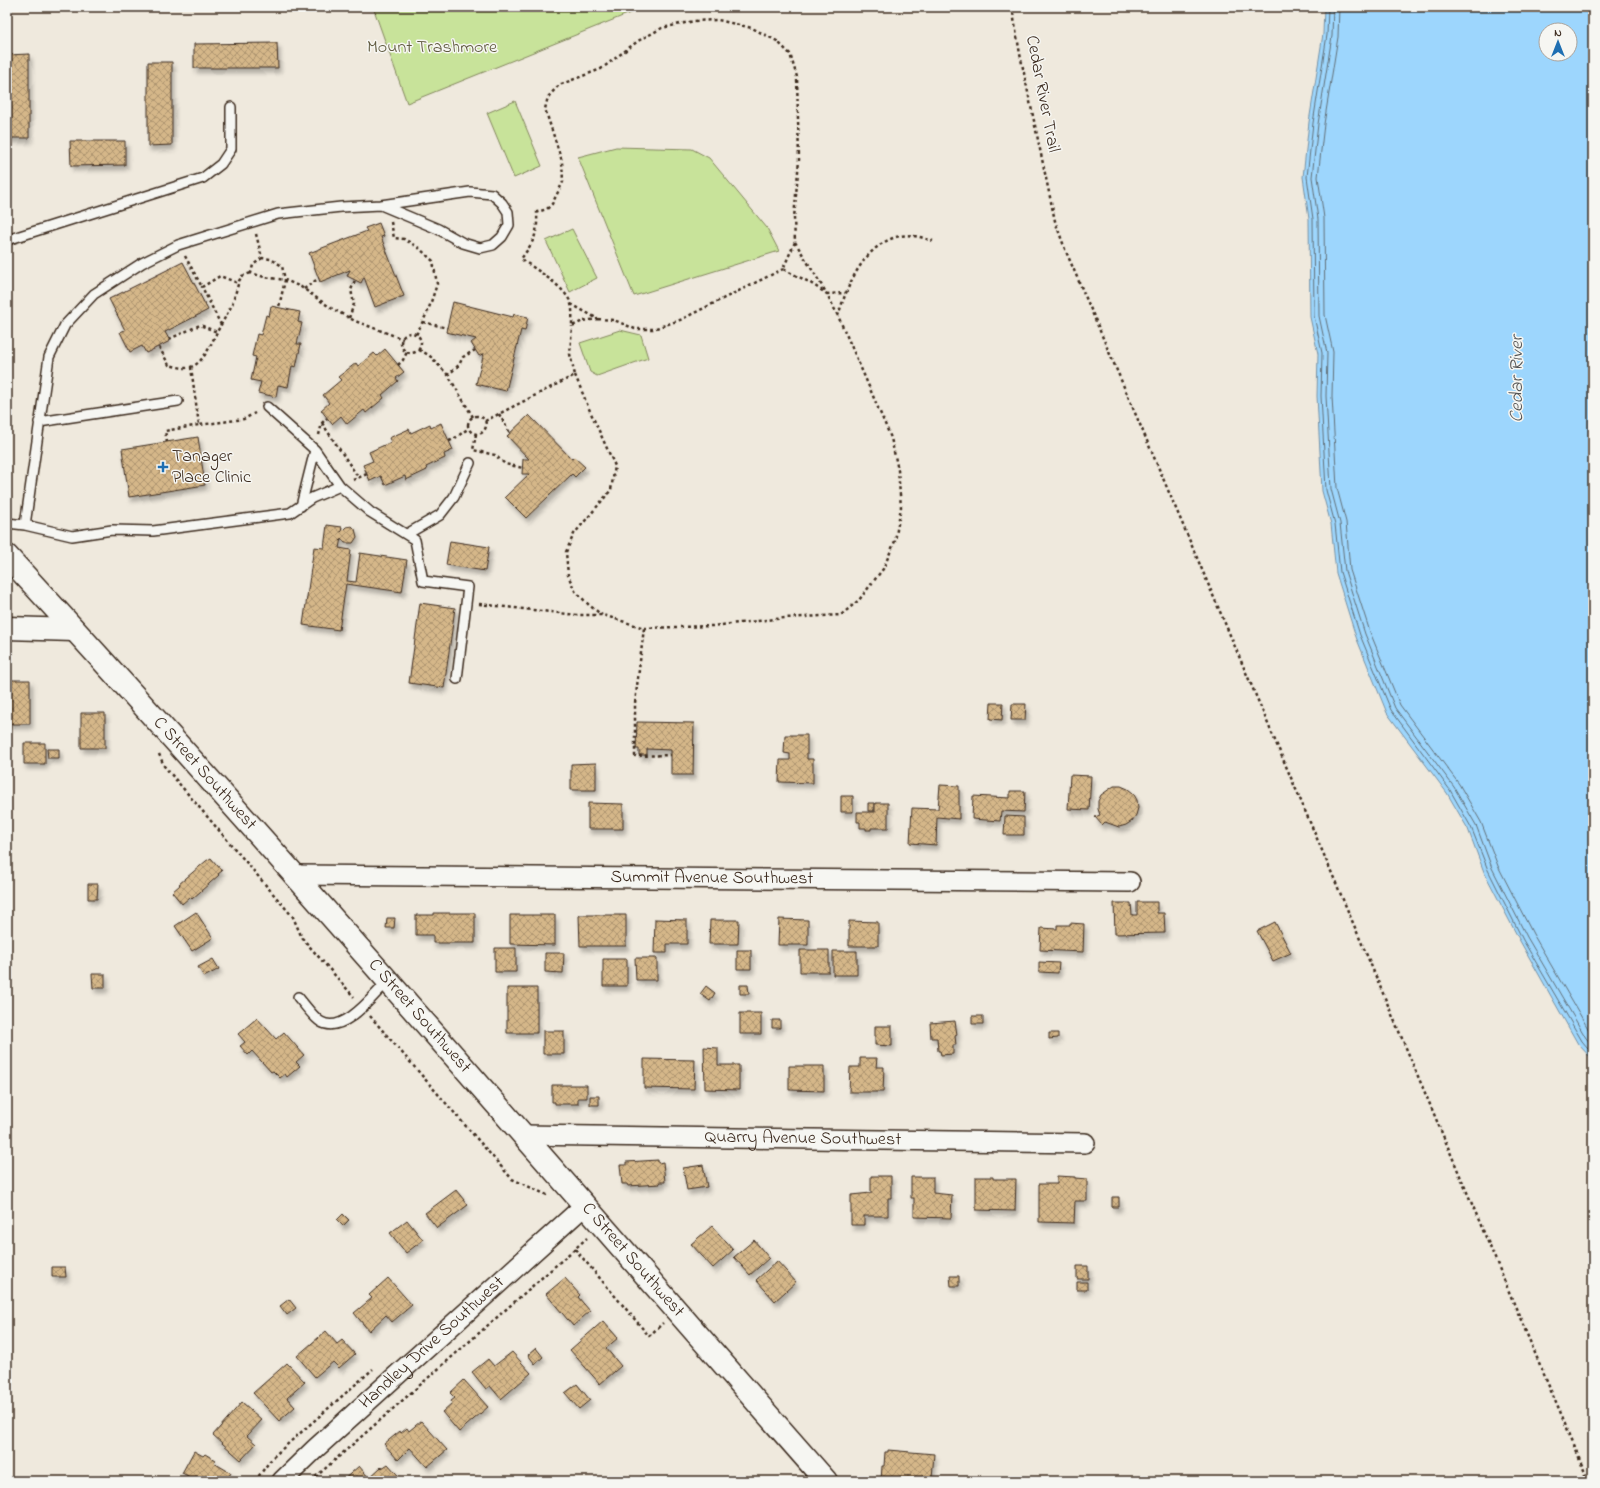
<svg xmlns="http://www.w3.org/2000/svg" width="1600" height="1488" viewBox="0 0 1600 1488" font-family="'Indie Flower',sans-serif">
<style>
.green{fill:#c8e39a;stroke:#82865c}
.water{fill:#9dd6fd;stroke:#7691a4;fill-rule:evenodd}
.lines{fill:none;stroke-linecap:round;stroke-linejoin:round}
.shore{stroke:#626f77;stroke-width:1}
.building{fill:url(#building-cross-hatch);stroke:#3b2a1e;filter:url(#shadow)}
.lane-casing{stroke:#3b2a1e;stroke-width:12}
.street-casing{stroke:#3b2a1e;stroke-width:22}
.secondary-casing{stroke:#3b2a1e;stroke-width:25}
.path{stroke:#3b2a1e;stroke-width:2.5;stroke-dasharray:3 3;stroke-linecap:butt}
.lane{stroke:#f6f6f2;stroke-width:9}
.street{stroke:#f6f6f2;stroke-width:19}
.secondary{stroke:#f6f6f2;stroke-width:22}
.poi-dot{fill:#1f6fb2;stroke:#f6f6f2;stroke-width:1.5}
.labels{text-anchor:middle;dominant-baseline:central;stroke-width:3;stroke-linejoin:round;paint-order:stroke}
.park-label{font-size:18px;fill:#5e583d;stroke:#f6f6f2}
.street-label{font-size:18px;fill:#3b2a1e;stroke:#f6f6f2}
.poi-label{font-size:18px;fill:#3b2a1e;stroke:#f6f6f2;text-anchor:start}
.water-label{font-size:19px;font-style:italic;fill:#545556;stroke:#f6f6f2}
</style>
<defs>
<pattern id="building-cross-hatch" width="8" height="8" patternUnits="userSpaceOnUse"><rect width="8" height="8" fill="#d5b789"/><path d="M0 0l8 8M0 8l8-8" fill="none" stroke="#ae956f"/></pattern>
<filter id="shadow"><feDropShadow dx="2.5" dy="4.5" stdDeviation="2" flood-color="#0004"/></filter>
</defs>
<rect width="100%" height="100%" fill="#efe9dd"/>
<filter id="ink" filterUnits="userSpaceOnUse"><feTurbulence type="fractalNoise" baseFrequency=".025" numOctaves="2"/><feDisplacementMap in="SourceGraphic" scale="8" xChannelSelector="R" yChannelSelector="G"/><feConvolveMatrix kernelMatrix="1 2 1 2 8 2 1 2 1" color-interpolation-filters="sRGB"/></filter>
<g filter="url(#ink)">
<path class="green" d="M 373,7 L 645,7 L 407,103 Z
M 515,101 L 542,166 L 514,178 L 487,113 Z
M 616,147 L 692,149 L 709,158 L 767,228 L 779,251 L 634,296 L 578,157 Z
M 572,229 L 597,278 L 570,292 L 546,241 Z
M 620,330 L 641,335 L 648,358 L 597,376 L 590,372 L 580,343 Z"/>
<path class="water" d="M 1324,7 L 1593,7 L 1593,1060 L 1578,1044 L 1520,941 L 1484,872 L 1468,829 L 1447,793 L 1387,713 L 1356,637 L 1336,573 L 1331,524 L 1322,491 L 1317,396 L 1318,354 L 1310,317 L 1309,219 L 1303,177 L 1309,122 L 1323,34 ZM 1546,30 L 1570,30 L 1570,54 L 1546,54 Z"/>
<g class="lines">
<path class="shore" d="M 1328,7 L 1327,35 L 1313,123 L 1307,177 L 1313,219 L 1314,316 L 1322,353 L 1321,396 L 1326,490 L 1335,524 L 1340,572 L 1360,635 L 1391,710 L 1450,790 L 1471,827 L 1488,870 L 1523,940 L 1582,1041 L 1593,1054
M 1333,7 L 1332,36 L 1318,124 L 1312,177 L 1318,219 L 1319,316 L 1327,353 L 1326,396 L 1331,489 L 1340,523 L 1345,571 L 1365,634 L 1395,708 L 1454,787 L 1476,825 L 1492,868 L 1527,937 L 1586,1038 L 1593,1046
M 1339,7 L 1338,37 L 1324,124 L 1318,177 L 1324,218 L 1325,315 L 1333,352 L 1332,396 L 1337,488 L 1346,522 L 1350,570 L 1370,632 L 1400,705 L 1459,784 L 1481,822 L 1498,866 L 1533,934 L 1593,1037"/>
</g>
<path class="building" d="M 277,43 L 278,68 L 194,68 L 194,44 Z
M 29,54 L 29,138 L 7,138 L 7,55 Z
M 148,62 L 172,62 L 172,145 L 148,146 Z
M 70,141 L 125,141 L 125,165 L 71,166 Z
M 379,223 L 384,236 L 381,237 L 404,296 L 375,307 L 364,277 L 361,283 L 347,276 L 350,270 L 320,282 L 309,253 L 367,231 L 365,228 Z
M 183,262 L 208,310 L 165,332 L 170,341 L 146,353 L 142,346 L 130,352 L 120,332 L 125,330 L 109,299 Z
M 453,302 L 513,317 L 514,314 L 528,317 L 525,331 L 521,330 L 506,391 L 476,384 L 484,353 L 479,356 L 471,343 L 476,339 L 446,332 Z
M 271,306 L 300,312 L 298,322 L 302,323 L 297,344 L 301,344 L 296,367 L 292,366 L 288,387 L 278,385 L 276,397 L 258,393 L 261,382 L 251,380 L 256,357 L 252,356 L 257,334 L 261,335 L 266,315 L 269,316 Z
M 385,349 L 404,372 L 396,378 L 398,381 L 382,395 L 384,398 L 366,413 L 364,410 L 347,424 L 341,416 L 332,424 L 321,410 L 329,403 L 323,395 L 341,380 L 338,377 L 356,363 L 358,366 L 374,353 L 377,356 Z
M 529,415 L 572,459 L 574,457 L 585,467 L 575,477 L 572,474 L 526,518 L 505,497 L 529,474 L 522,474 L 523,459 L 529,459 L 507,436 Z
M 441,423 L 453,450 L 444,454 L 445,458 L 426,467 L 427,470 L 406,480 L 405,476 L 385,485 L 381,476 L 370,481 L 363,465 L 373,461 L 369,452 L 391,442 L 389,438 L 409,429 L 411,433 L 430,424 L 431,428 Z
M 198,437 L 205,485 L 129,497 L 122,449 Z
M 327,525 L 342,527 L 341,532 L 346,527 L 352,526 L 355,529 L 357,537 L 353,543 L 345,543 L 341,538 L 339,548 L 351,550 L 347,581 L 356,582 L 360,553 L 407,560 L 402,592 L 346,584 L 339,630 L 303,625 L 314,547 L 324,548 Z
M 450,541 L 489,547 L 485,571 L 446,565 Z
M 420,603 L 455,608 L 444,688 L 409,683 Z
M 7,680 L 30,680 L 30,724 L 7,724 Z
M 991,703 L 1003,703 L 1002,720 L 990,719 Z
M 1012,704 L 1026,704 L 1025,720 L 1011,720 Z
M 81,713 L 105,713 L 105,748 L 81,748 Z
M 637,722 L 694,723 L 693,775 L 671,775 L 671,750 L 647,749 L 647,755 L 639,755 L 639,749 L 636,749 Z
M 785,735 L 807,735 L 807,759 L 813,759 L 813,783 L 779,782 L 780,760 L 790,760 L 790,754 L 784,753 Z
M 24,743 L 45,743 L 45,764 L 24,764 Z
M 47,749 L 59,749 L 59,758 L 48,758 Z
M 596,763 L 596,790 L 571,790 L 571,764 Z
M 1070,775 L 1091,776 L 1089,810 L 1068,809 Z
M 940,785 L 959,786 L 959,819 L 937,817 L 936,845 L 910,843 L 912,808 L 938,809 Z
M 1114,786 L 1121,786 L 1128,789 L 1133,793 L 1137,800 L 1138,808 L 1136,815 L 1132,821 L 1126,825 L 1119,827 L 1105,822 L 1102,825 L 1095,817 L 1100,815 L 1098,809 L 1098,801 L 1101,795 Z
M 1010,791 L 1025,791 L 1024,812 L 1001,811 L 1000,821 L 972,819 L 973,796 L 1010,798 Z
M 841,796 L 853,796 L 853,812 L 841,812 Z
M 588,803 L 623,804 L 623,829 L 588,829 Z
M 868,803 L 874,803 L 874,811 L 868,811 Z
M 875,803 L 888,803 L 888,828 L 871,828 L 871,830 L 866,830 L 866,828 L 860,828 L 860,822 L 857,822 L 857,812 L 875,812 Z
M 1005,816 L 1024,817 L 1024,835 L 1004,835 Z
M 211,858 L 222,871 L 218,874 L 219,875 L 192,899 L 190,897 L 182,904 L 172,892 L 180,885 L 179,884 L 206,861 Z
M 88,884 L 98,884 L 97,899 L 88,899 Z
M 1137,902 L 1157,902 L 1157,913 L 1164,913 L 1165,933 L 1115,934 L 1114,903 L 1131,903 L 1132,915 L 1137,915 Z
M 196,912 L 213,938 L 192,951 L 175,926 Z
M 434,913 L 475,913 L 475,943 L 433,943 L 433,935 L 416,935 L 416,915 L 434,915 Z
M 510,915 L 555,915 L 555,945 L 510,944 Z
M 579,915 L 626,915 L 626,946 L 580,946 Z
M 387,918 L 395,918 L 394,928 L 386,928 Z
M 655,919 L 687,920 L 687,944 L 667,944 L 667,953 L 654,953 Z
M 779,919 L 808,920 L 808,945 L 778,945 Z
M 710,920 L 739,920 L 738,944 L 709,944 Z
M 849,921 L 878,922 L 878,946 L 849,946 Z
M 1275,922 L 1291,953 L 1273,961 L 1257,931 Z
M 1070,923 L 1084,924 L 1083,952 L 1040,950 L 1041,928 L 1057,929 L 1057,925 L 1070,925 Z
M 495,948 L 516,948 L 516,972 L 495,972 Z
M 737,950 L 751,950 L 751,969 L 737,969 Z
M 800,950 L 829,950 L 829,972 L 800,972 Z
M 833,951 L 857,951 L 857,975 L 833,975 Z
M 545,953 L 564,953 L 563,973 L 545,972 Z
M 635,958 L 657,958 L 657,980 L 636,980 Z
M 213,959 L 219,969 L 204,977 L 198,967 Z
M 603,959 L 627,959 L 627,986 L 603,986 Z
M 1039,962 L 1059,963 L 1058,973 L 1039,972 Z
M 92,974 L 105,974 L 105,988 L 93,988 Z
M 740,985 L 748,985 L 749,994 L 740,994 Z
M 706,986 L 715,993 L 710,1001 L 700,994 Z
M 507,988 L 537,988 L 537,1033 L 507,1033 Z
M 740,1013 L 761,1013 L 761,1034 L 740,1034 Z
M 972,1016 L 983,1016 L 983,1024 L 972,1024 Z
M 257,1018 L 276,1039 L 284,1032 L 304,1055 L 296,1062 L 300,1066 L 287,1077 L 285,1074 L 280,1078 L 273,1071 L 271,1072 L 252,1051 L 248,1055 L 240,1046 L 245,1042 L 238,1034 Z
M 772,1020 L 780,1020 L 780,1028 L 772,1028 Z
M 955,1021 L 957,1035 L 955,1036 L 956,1045 L 953,1045 L 953,1054 L 941,1055 L 940,1051 L 938,1051 L 937,1038 L 931,1038 L 930,1023 Z
M 875,1026 L 892,1026 L 892,1046 L 875,1045 Z
M 543,1031 L 564,1031 L 564,1054 L 543,1054 Z
M 1049,1033 L 1058,1033 L 1058,1038 L 1049,1039 Z
M 704,1047 L 718,1048 L 718,1065 L 739,1065 L 739,1090 L 705,1089 Z
M 860,1058 L 877,1058 L 876,1067 L 884,1067 L 883,1092 L 849,1092 L 850,1067 L 860,1067 Z
M 644,1059 L 695,1060 L 694,1089 L 644,1088 Z
M 789,1066 L 824,1066 L 824,1091 L 789,1090 Z
M 552,1085 L 587,1085 L 587,1098 L 578,1098 L 578,1104 L 555,1104 L 555,1102 L 552,1102 Z
M 590,1096 L 599,1096 L 599,1105 L 590,1105 Z
M 658,1160 L 658,1163 L 663,1162 L 665,1182 L 659,1182 L 660,1184 L 628,1186 L 627,1184 L 622,1184 L 620,1165 L 626,1165 L 626,1162 Z
M 703,1165 L 707,1187 L 687,1190 L 683,1168 Z
M 871,1176 L 891,1176 L 891,1198 L 888,1198 L 888,1216 L 864,1216 L 864,1225 L 851,1225 L 851,1195 L 871,1193 Z
M 1057,1176 L 1075,1177 L 1075,1178 L 1087,1179 L 1087,1201 L 1075,1201 L 1074,1223 L 1039,1222 L 1039,1184 L 1057,1184 Z
M 911,1177 L 933,1177 L 933,1193 L 952,1195 L 951,1218 L 914,1217 L 914,1198 L 911,1198 Z
M 976,1177 L 993,1177 L 993,1179 L 1016,1179 L 1015,1211 L 976,1210 Z
M 456,1190 L 468,1205 L 437,1228 L 425,1213 Z
M 1112,1197 L 1119,1197 L 1119,1207 L 1112,1207 Z
M 343,1214 L 349,1220 L 343,1226 L 337,1220 Z
M 407,1220 L 423,1240 L 406,1253 L 390,1233 Z
M 712,1226 L 733,1250 L 713,1268 L 691,1244 Z
M 754,1240 L 769,1258 L 750,1275 L 734,1257 Z
M 777,1261 L 796,1282 L 775,1301 L 756,1280 Z
M 1077,1266 L 1088,1266 L 1088,1279 L 1077,1279 Z
M 52,1267 L 65,1267 L 66,1277 L 52,1277 Z
M 950,1276 L 959,1276 L 959,1286 L 951,1286 Z
M 388,1278 L 412,1305 L 392,1322 L 386,1315 L 369,1331 L 354,1313 L 372,1298 L 369,1295 Z
M 565,1278 L 580,1295 L 578,1297 L 590,1311 L 573,1326 L 546,1294 Z
M 1077,1282 L 1087,1282 L 1087,1290 L 1077,1290 Z
M 289,1299 L 296,1308 L 287,1315 L 280,1306 Z
M 603,1321 L 618,1338 L 606,1348 L 621,1366 L 600,1384 L 570,1350 Z
M 326,1331 L 337,1344 L 342,1340 L 355,1354 L 339,1368 L 333,1362 L 315,1377 L 297,1356 Z
M 536,1348 L 543,1357 L 535,1364 L 528,1355 Z
M 512,1352 L 531,1373 L 501,1399 L 490,1386 L 486,1389 L 472,1372 L 488,1359 L 494,1366 Z
M 287,1363 L 305,1382 L 287,1398 L 295,1407 L 279,1421 L 253,1393 Z
M 464,1380 L 488,1407 L 459,1432 L 442,1412 L 452,1403 L 451,1401 L 455,1398 L 450,1393 Z
M 577,1384 L 590,1400 L 579,1409 L 565,1393 Z
M 242,1402 L 262,1420 L 247,1436 L 256,1444 L 241,1460 L 213,1435 Z
M 421,1421 L 447,1450 L 427,1467 L 410,1448 L 398,1460 L 384,1444 L 400,1431 L 401,1433 L 407,1428 L 409,1431 Z
M 888,1450 L 934,1454 L 932,1478 L 922,1477 L 922,1481 L 881,1481 L 882,1466 L 884,1466 L 885,1452 L 888,1452 Z
M 194,1451 L 203,1456 L 205,1454 L 215,1460 L 214,1463 L 231,1473 L 226,1481 L 185,1481 L 188,1476 L 182,1473 Z
M 388,1464 L 403,1481 L 342,1481 L 359,1466 L 369,1478 L 381,1467 L 382,1468 Z"/>
<g class="lines">
<defs>
<path id="lane" d="M 7,240 L 203,178 L 221,164 L 231,149 L 231,107
M 267,407 L 315,450 L 301,506
M 39,422 L 178,401
M 315,450 L 340,486
M 7,523 L 25,525 L 49,357 L 65,325 L 94,294 L 142,263 L 178,245 L 278,214 L 341,207 L 381,205 L 470,192 L 492,194 L 502,203 L 508,212 L 509,225 L 502,237 L 493,245 L 480,248 L 463,243 L 438,229 L 381,205
M 25,525 L 72,536 L 112,530 L 153,531 L 290,513 L 312,498 L 340,486 L 370,512 L 415,540 L 423,581 L 468,587 L 457,679
M 407,534 L 440,515 L 454,497 L 470,463
M 298,997 C 304,1004 314,1018 321,1022 C 343,1035 373,996 387,982"/>
<g id="street">
<path id="s1" d="M 293,875 L 1130,882"/>
<path id="s2" d="M 522,1135 L 1085,1143"/>
<path id="s3" d="M 282,1481 L 315,1449 L 584,1206"/>
</g>
<g id="secondary">
<path id="s4" d="M 7,556 C 286,859 554,1172 826,1481"/>
<path d="M 7,628 L 74,630"/>
</g>
</defs>
<use href="#lane" class="lane-casing"/>
<use href="#street" class="street-casing"/>
<use href="#secondary" class="secondary-casing"/>
<path class="path" d="M 1012,7 L 1020,54 L 1055,221 L 1065,249 L 1371,965 L 1589,1481
M 391,222 L 394,238 L 404,239 L 419,248 L 433,261 L 437,284 L 428,311 L 416,335
M 256,234 L 262,258 L 271,259 L 282,266 L 285,280 L 301,287 L 331,308 L 355,321 L 403,339
M 795,242 L 827,294 L 809,282 L 783,269 Z
M 185,256 L 202,287
M 262,258 L 253,265 L 251,273 L 264,277 L 285,280 L 279,307
M 304,289 L 319,278
M 571,304 L 598,319 L 583,321 L 572,326 C 572,319 573,311 571,304 C 566,287 535,269 521,259 C 534,241 538,235 537,212 L 547,209 L 552,204 L 563,182 L 562,161 L 545,109 L 548,97 L 559,85 L 601,69 L 638,41 L 662,28 L 694,21 L 718,20 L 752,28 L 777,41 L 790,54 L 797,77 L 799,160 L 794,218 L 795,242
M 838,316 L 827,294 L 845,293
M 349,318 L 354,304 L 351,290 L 355,280
M 598,319 L 614,320 L 635,329 L 653,329 L 680,320 L 783,269
M 423,322 L 447,328
M 221,325 L 202,287 L 220,276 L 238,283
M401 343a10 10 0 1 1 20 0a10 10 0 1 1-20 0Z
M 169,339 L 200,325 L 217,332 L 232,305 L 239,281 L 242,276 L 251,273
M 159,347 L 169,365 C 174,366 180,368 185,368 C 202,368 211,344 217,332
M 419,350 L 429,355 L 448,375
M 398,365 L 403,360 L 407,352
M 191,367 L 199,425 L 244,419 L 255,413
M 575,375 L 590,411 L 615,466 L 611,490 L 574,534 L 566,552 L 568,575 L 575,591 L 589,605 L 602,615
M 499,414 L 510,433
M468 425a9 9 0 1 1 18 0a9 9 0 1 1-18 0Z
M 473,417 L 448,375 L 459,365 L 463,357 L 475,350
M 485,421 L 575,375 L 570,354 L 572,326
M 322,423 L 358,477
M 476,434 L 473,450 L 495,455 L 505,464 L 523,468
M 319,435 L 322,423 L 327,418
M 449,441 C 457,438 461,433 468,429
M 167,442 L 165,431 L 199,425
M 353,480 L 367,474
M 479,604 L 577,615 L 603,615 L 644,628 L 635,703 L 635,756 L 671,755
M 644,628 L 712,626 L 785,618 L 841,615 L 859,600 L 883,569 L 895,541 L 901,507 L 898,470 L 891,438 L 864,375 L 838,316 C 847,286 863,247 896,237 C 908,233 921,237 933,241
M 159,754 L 164,766 L 293,917 L 302,938 L 354,997
M 370,1016 L 512,1179 L 549,1196
M 575,1249 L 649,1336 L 663,1323
M 255,1481 L 273,1457 L 373,1369
M 311,1481 L 587,1238"/>
<use href="#lane" class="lane"/>
<use href="#street" class="street"/>
<use href="#secondary" class="secondary"/>
</g>
</g>
<path class="poi-dot" d="M161 461h4v4h4v4h-4v4h-4v-4h-4v-4h4z"/>
<g class="labels">
<g class="park-label">
<text x="432" y="48">Mount Trashmore</text>
</g>
<g class="street-label">
<text transform="translate(1042 94) rotate(79)">Cedar River Trail</text>
<text stroke="none"><textPath href="#s4" startOffset="294">C Street Southwest</textPath></text>
<text stroke="none"><textPath href="#s1" startOffset="419">Summit Avenue Southwest</textPath></text>
<text stroke="none"><textPath href="#s4" startOffset="618">C Street Southwest</textPath></text>
<text stroke="none"><textPath href="#s2" startOffset="281">Quarry Avenue Southwest</textPath></text>
<text stroke="none"><textPath href="#s4" startOffset="942">C Street Southwest</textPath></text>
<text stroke="none"><textPath href="#s3" startOffset="204">Handley Drive Southwest</textPath></text>
</g>
<g class="poi-label">
<text x="172" y="457">Tanager<tspan x="172" dy="21">Place Clinic</tspan></text>
</g>
<g class="water-label">
<text transform="translate(1517 379) rotate(-90)">Cedar River</text>
</g>
</g>
<rect width="1600" height="1488" fill="none" stroke="#f6f6f2" stroke-width="24"/>
<rect x="12" y="12" width="1576" height="1464" fill="none" stroke="#3b2a1e" stroke-width="1.5" filter="url(#ink)"/>
<g transform="translate(1558 42)"><circle r="19" fill="#f6f6f2" stroke="#aba49d"/>
<path d="M0-3L7 15L0 10L-7 15Z" fill="#1f6fb2"/>
<text y="-6" font-size="11" font-weight="bold" text-anchor="middle" fill="#3b2a1e">N</text>
</g>
</svg>
